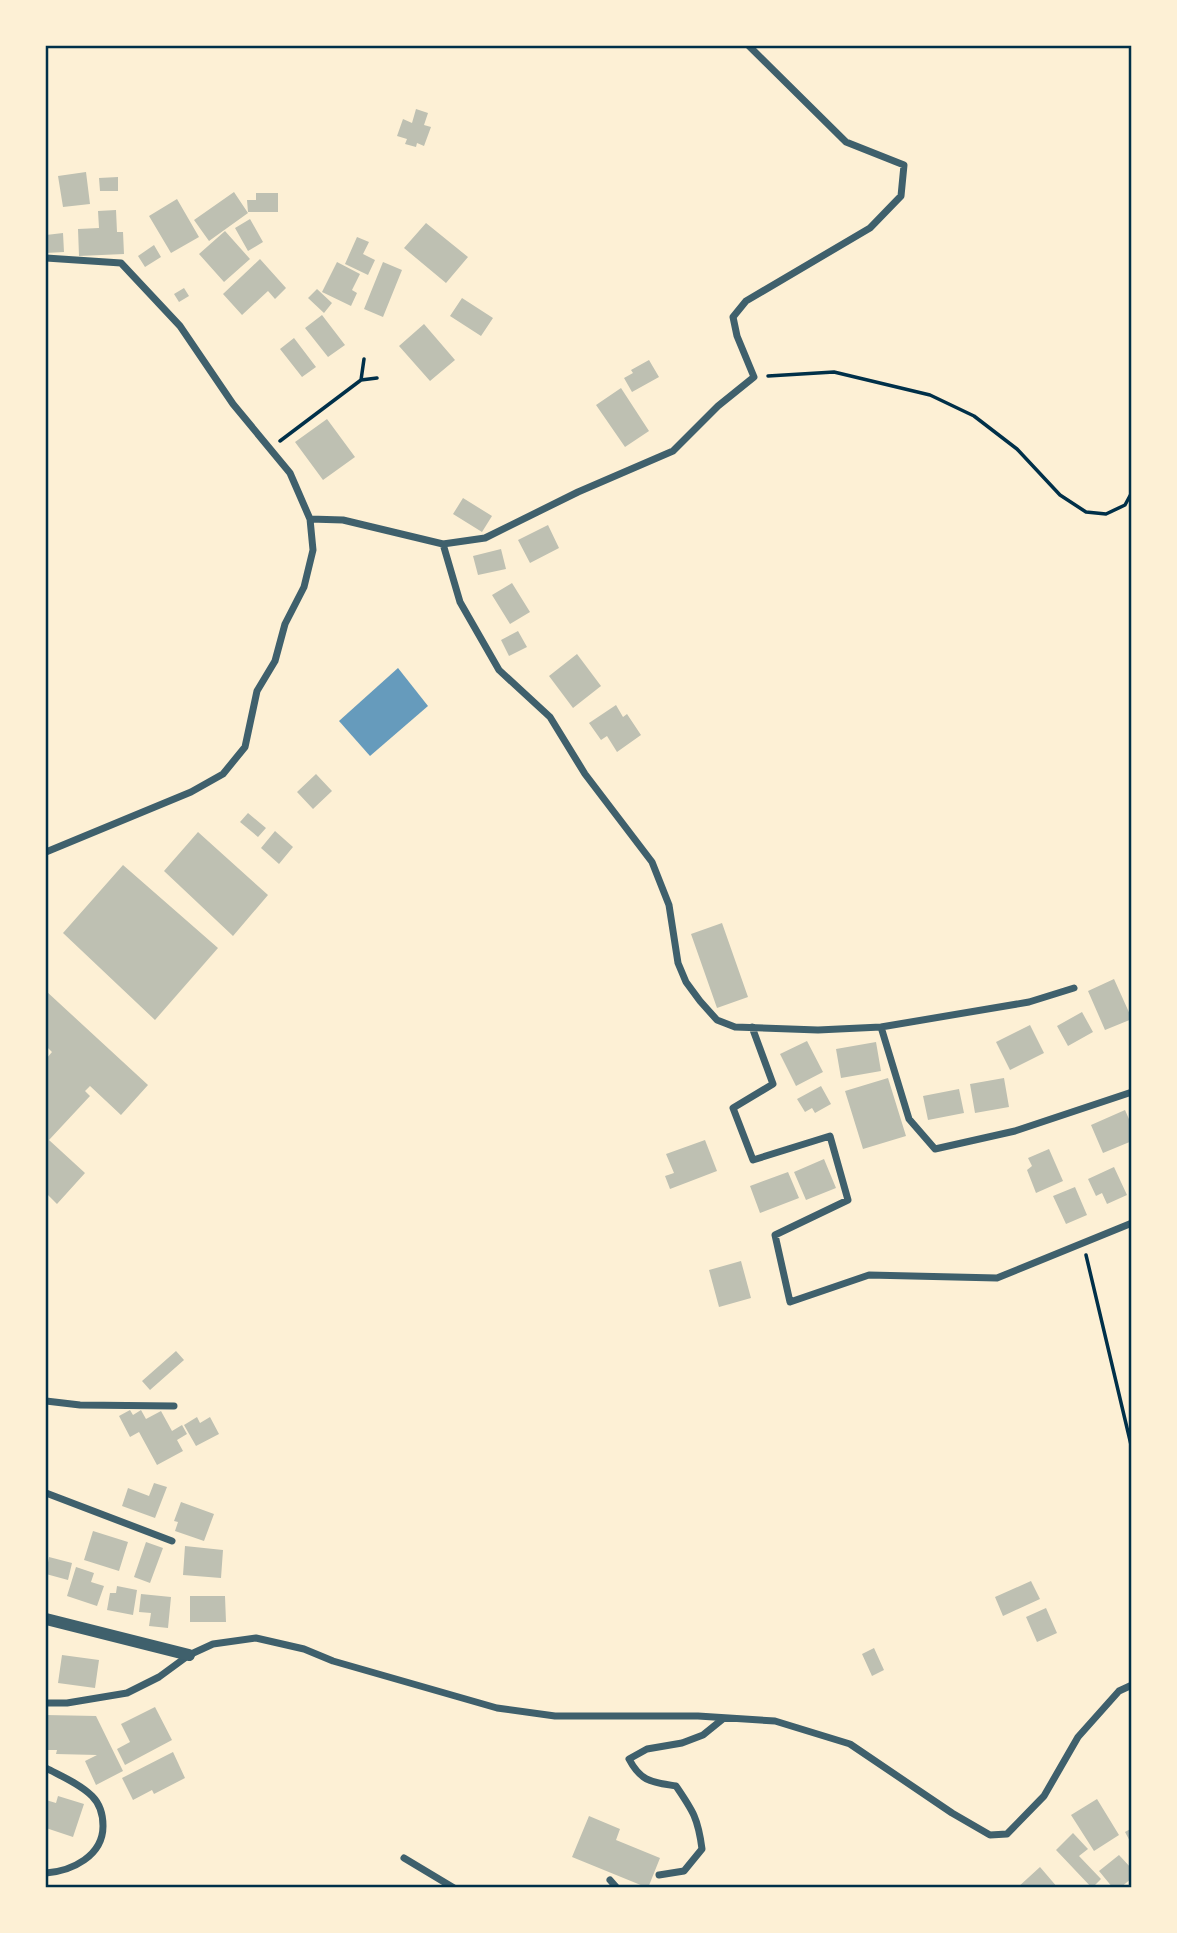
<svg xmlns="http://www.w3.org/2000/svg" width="1177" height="1933" viewBox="0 0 1177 1933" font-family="'PT Sans',sans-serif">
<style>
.water{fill:#669bbc}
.building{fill:#bec0b2}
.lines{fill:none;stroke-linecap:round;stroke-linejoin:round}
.path{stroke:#003049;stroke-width:3.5}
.minor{stroke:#3f606c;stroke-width:7}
.tertiary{stroke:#3f606c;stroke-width:12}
.neatline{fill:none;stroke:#003049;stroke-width:2.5}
</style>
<rect width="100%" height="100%" fill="#fdf0d5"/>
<path class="water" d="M 398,668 L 428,706 L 370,756 L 339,721 Z"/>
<path class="building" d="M 416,109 L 428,113 L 424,125 L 431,127 L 424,146 L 417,143 L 416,147 L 405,144 L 407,139 L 397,136 L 403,119 L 412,123 Z
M 86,172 L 90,204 L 63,207 L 58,176 Z
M 118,177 L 118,191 L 100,191 L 99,178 Z
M 234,192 L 248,213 L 209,241 L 194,220 Z
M 256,193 L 278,193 L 278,212 L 248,212 L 247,200 L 256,200 Z
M 177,199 L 199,237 L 171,253 L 149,216 Z
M 116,210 L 117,232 L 123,232 L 124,254 L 79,256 L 78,229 L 99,228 L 98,211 Z
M 250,219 L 263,242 L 248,251 L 235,228 Z
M 426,223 L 468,257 L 446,283 L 404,248 Z
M 225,231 L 250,259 L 224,282 L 199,254 Z
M 63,233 L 64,252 L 46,253 L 46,235 Z
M 357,237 L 369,242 L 363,254 L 375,260 L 368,275 L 345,264 Z
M 154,245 L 161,257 L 145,267 L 138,256 Z
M 260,259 L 286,288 L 275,299 L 268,291 L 242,315 L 223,294 Z
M 337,262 L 360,274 L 352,290 L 357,293 L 351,306 L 322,292 Z
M 383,262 L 402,270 L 383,317 L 364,309 Z
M 184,288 L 189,296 L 179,302 L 174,294 Z
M 317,289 L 332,303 L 324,313 L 308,298 Z
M 462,298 L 493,318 L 481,336 L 450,316 Z
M 322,315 L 345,345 L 328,357 L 305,328 Z
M 424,324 L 455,360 L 430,381 L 399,346 Z
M 294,338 L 316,367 L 302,377 L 280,349 Z
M 649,360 L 659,377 L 632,392 L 624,378 L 633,373 L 631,370 Z
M 621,388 L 649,431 L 625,447 L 596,405 Z
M 327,419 L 355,457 L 323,480 L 295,442 Z
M 463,498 L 492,516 L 482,532 L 453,514 Z
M 548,525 L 559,548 L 530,563 L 518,540 Z
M 501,549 L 506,569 L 478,575 L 473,556 Z
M 512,583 L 530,612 L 510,624 L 492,595 Z
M 518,631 L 527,647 L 509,656 L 501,640 Z
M 577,654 L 601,686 L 573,708 L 549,676 Z
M 616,705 L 623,717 L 627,714 L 641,735 L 617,752 L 607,736 L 601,740 L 589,723 Z
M 316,774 L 332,791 L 313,809 L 297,792 Z
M 248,813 L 266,828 L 258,837 L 240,822 Z
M 275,831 L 293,847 L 279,864 L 261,848 Z
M 198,832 L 268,895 L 233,936 L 164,871 Z
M 123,865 L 218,948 L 155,1020 L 63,933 Z
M 722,923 L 748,997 L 717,1008 L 691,934 Z
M 1114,979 L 1132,1019 L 1105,1030 L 1088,991 Z
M 46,991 L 148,1085 L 121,1115 L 90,1086 L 85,1091 L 90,1096 L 49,1140 L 85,1173 L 57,1204 L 46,1193 L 46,1059 L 52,1052 L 46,1046 Z
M 1082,1012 L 1093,1032 L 1068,1046 L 1057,1026 Z
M 1030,1025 L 1044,1053 L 1010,1070 L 996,1042 Z
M 807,1041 L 823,1072 L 796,1086 L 780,1054 Z
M 876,1042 L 881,1071 L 841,1078 L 836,1049 Z
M 888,1078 L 906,1136 L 863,1149 L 845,1091 Z
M 1004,1078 L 1009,1107 L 975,1113 L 970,1084 Z
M 821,1086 L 831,1104 L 815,1113 L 812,1108 L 805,1112 L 797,1099 Z
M 959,1089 L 964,1113 L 928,1120 L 923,1096 Z
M 1125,1110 L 1132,1126 L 1132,1141 L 1103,1153 L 1091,1125 Z
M 705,1140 L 717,1171 L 670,1189 L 665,1176 L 674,1173 L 666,1154 Z
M 1049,1149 L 1063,1181 L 1036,1193 L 1027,1170 L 1032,1166 L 1028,1158 Z
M 824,1159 L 836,1188 L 806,1200 L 794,1172 Z
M 1114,1167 L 1127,1195 L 1107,1204 L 1102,1193 L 1096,1196 L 1088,1179 Z
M 788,1172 L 799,1198 L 760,1213 L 750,1186 Z
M 1075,1187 L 1087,1215 L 1066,1224 L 1053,1196 Z
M 741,1261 L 751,1298 L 719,1307 L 709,1270 Z
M 176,1351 L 184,1360 L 150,1390 L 142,1381 Z
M 130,1410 L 133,1415 L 141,1410 L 146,1419 L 161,1411 L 172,1431 L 182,1425 L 187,1434 L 177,1440 L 183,1451 L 157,1465 L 139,1432 L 130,1437 L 119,1416 Z
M 197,1417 L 200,1423 L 210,1417 L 219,1434 L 196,1446 L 184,1425 Z
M 154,1483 L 167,1487 L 155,1518 L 122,1506 L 128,1488 L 149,1496 Z
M 181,1502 L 214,1514 L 204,1541 L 175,1531 L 178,1522 L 174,1521 Z
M 93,1531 L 128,1542 L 119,1571 L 84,1560 Z
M 146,1542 L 163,1548 L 150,1583 L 134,1577 Z
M 185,1546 L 223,1550 L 221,1578 L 183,1575 Z
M 49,1557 L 72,1563 L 68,1580 L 46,1574 Z
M 76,1567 L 94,1573 L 91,1582 L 104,1586 L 97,1606 L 67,1596 Z
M 1031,1581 L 1040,1599 L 1003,1616 L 995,1597 Z
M 117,1586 L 137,1590 L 133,1615 L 107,1610 L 110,1593 L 116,1593 Z
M 141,1594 L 171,1597 L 168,1628 L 149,1626 L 151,1613 L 139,1612 Z
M 190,1596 L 225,1596 L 226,1622 L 190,1622 Z
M 1046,1608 L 1057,1633 L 1037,1642 L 1026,1617 Z
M 874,1648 L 884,1670 L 872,1676 L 862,1654 Z
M 62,1655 L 99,1660 L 95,1688 L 58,1683 Z
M 155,1707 L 172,1740 L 125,1765 L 117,1749 L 130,1742 L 121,1724 Z
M 46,1715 L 96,1716 L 123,1771 L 96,1785 L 85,1761 L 97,1755 L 56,1754 L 57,1750 L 46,1750 Z
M 173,1752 L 185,1778 L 154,1794 L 152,1790 L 133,1800 L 122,1778 Z
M 58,1796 L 84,1804 L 73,1837 L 46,1828 L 46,1800 L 56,1803 Z
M 1097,1799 L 1119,1835 L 1094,1851 L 1071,1815 Z
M 589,1816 L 620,1829 L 616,1840 L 660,1858 L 648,1888 L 572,1857 Z
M 1132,1828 L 1132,1845 L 1125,1832 Z
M 1073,1833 L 1088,1849 L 1079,1856 L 1101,1879 L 1092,1888 L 1056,1850 Z
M 1119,1855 L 1132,1869 L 1132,1878 L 1120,1888 L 1113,1888 L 1099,1871 Z
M 1040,1867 L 1058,1888 L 1017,1888 Z"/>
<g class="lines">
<path class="path" d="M 768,376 L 834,372 L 930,395 L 974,416 L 1017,449 L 1060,495 L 1086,512 L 1106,514 L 1125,505 L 1132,492
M 361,380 L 364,359
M 280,441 L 361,380 L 377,378
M 1086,1255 L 1132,1449"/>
<path class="minor" d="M 46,258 L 121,263 L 180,326 L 233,404 L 290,473 L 310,519 L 313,550 L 304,587 L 285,624 L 275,661 L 257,691 L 245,747 L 223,774 L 191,792 L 46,852
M 310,519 L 343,520 L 443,544 L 485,538 L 578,492 L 673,451 L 718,406 L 754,377 L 737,336 L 733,317 L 746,301 L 870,228 L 901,196 L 904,165 L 846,142 L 749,46
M 443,544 L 460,602 L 499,670 L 550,717 L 585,774 L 652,862 L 669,905 L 678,963 L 686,982 L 700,1001 L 717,1020 L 735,1027 L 818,1030 L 881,1027 L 1029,1002 L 1074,988
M 752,1027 L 773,1084 L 733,1108 L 753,1160 L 830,1136 L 848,1200 L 775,1235 L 790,1302 L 869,1275 L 997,1278 L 1132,1223
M 881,1027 L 909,1119 L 935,1149 L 1015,1131 L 1132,1092
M 46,1401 L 80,1405 L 174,1406
M 46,1493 L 172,1541
M 46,1703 L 67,1703 L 127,1693 L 159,1677 L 189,1655 L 213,1644 L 256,1638 L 304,1649 L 333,1661 L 497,1708 L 555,1716 L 698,1716 L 775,1721 L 850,1744 L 952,1813 L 990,1835 L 1007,1834 L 1044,1796 L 1078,1737 L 1119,1691 L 1132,1685
M 46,1768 C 61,1776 80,1784 92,1796 C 100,1804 103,1816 103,1826 C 103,1856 72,1871 46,1873
M 404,1858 L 454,1888
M 659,1875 L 684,1871 L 702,1849 C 698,1818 693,1811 676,1786 C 652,1782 641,1782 629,1759 L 647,1749 L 682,1743 L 703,1735 L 724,1718
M 610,1880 L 617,1888"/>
<path class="tertiary" d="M 46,1619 L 189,1655"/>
</g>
<rect width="1177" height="1933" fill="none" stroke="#fdf0d5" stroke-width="94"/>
<rect x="47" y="47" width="1083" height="1839" class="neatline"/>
</svg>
